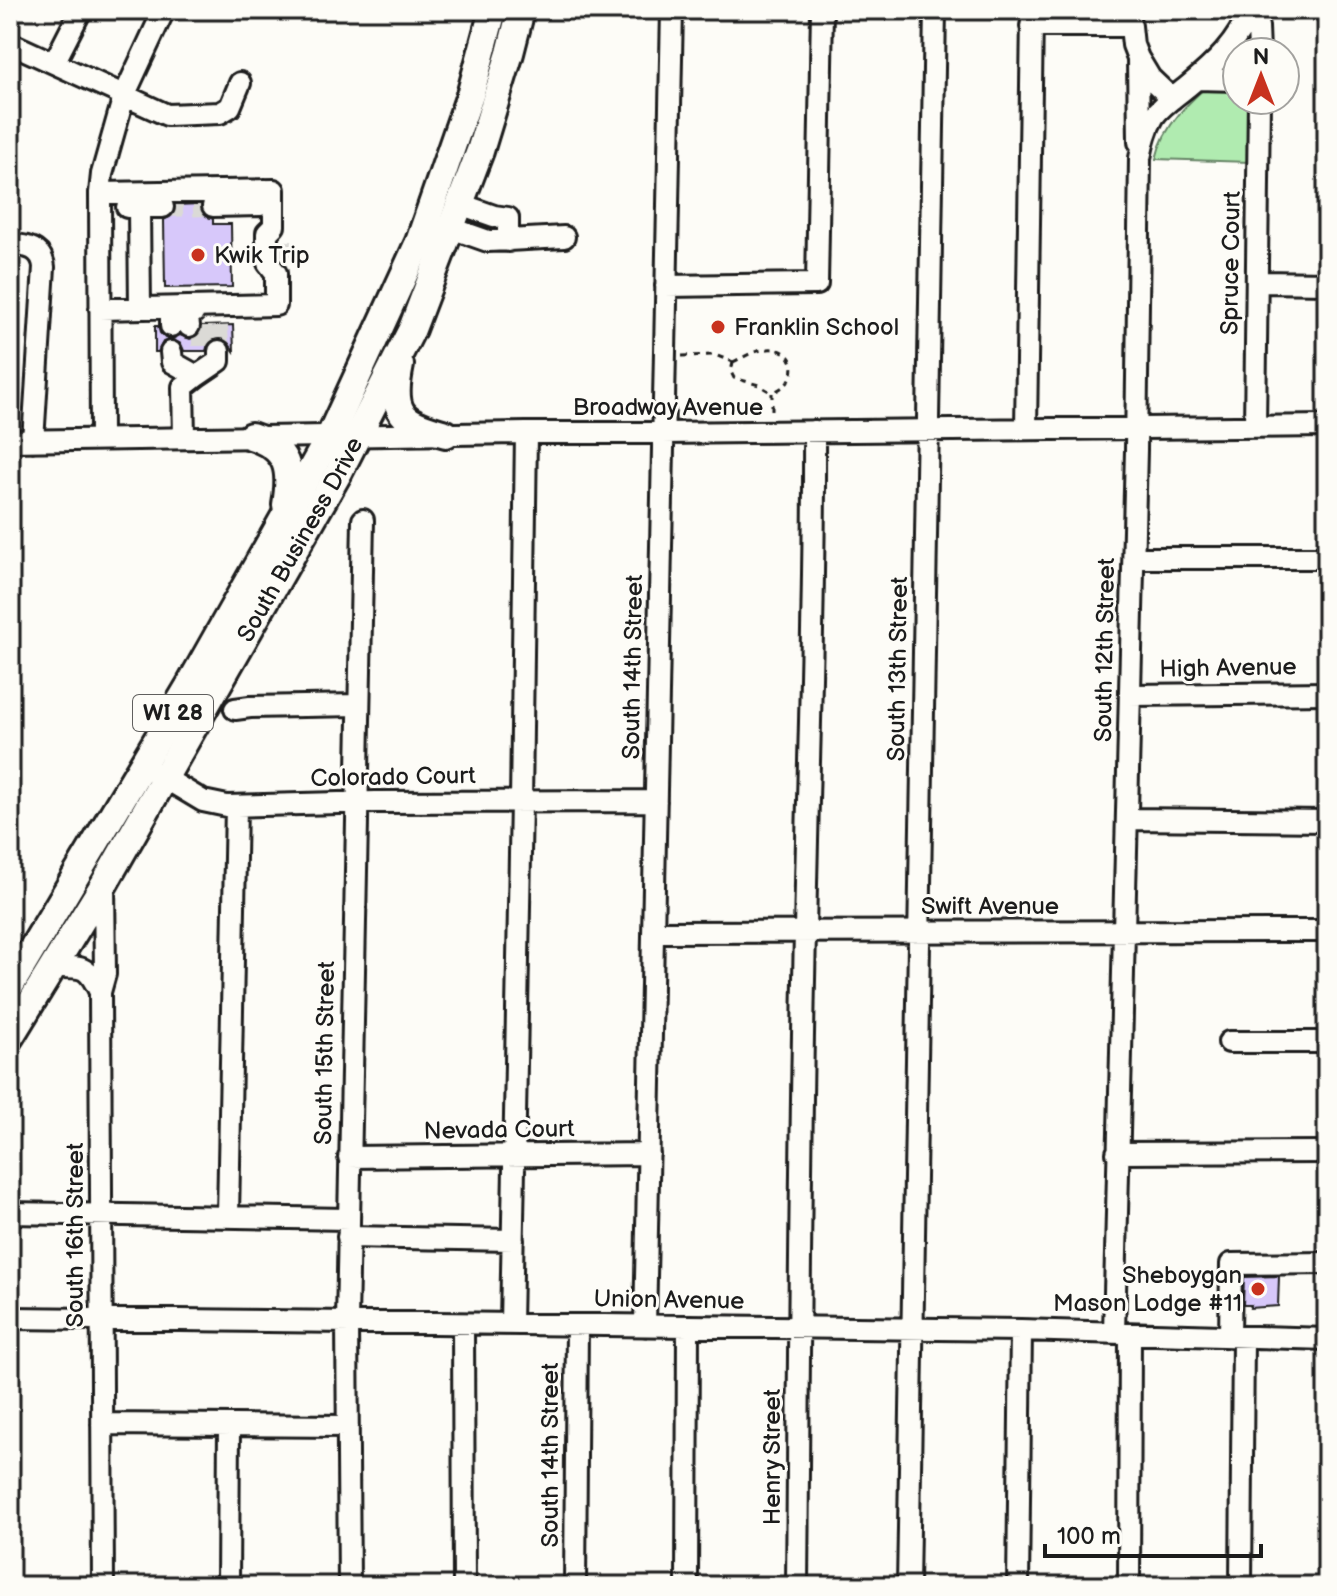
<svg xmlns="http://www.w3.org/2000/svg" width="1337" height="1596" viewBox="0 0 1337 1596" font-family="'Balsamiq Sans',sans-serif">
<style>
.green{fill:#b0ebb0;stroke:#668466;stroke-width:2}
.building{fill:#d7c8fa;stroke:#1c1c1c;stroke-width:2}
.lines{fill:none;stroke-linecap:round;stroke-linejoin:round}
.minor-tunnel{stroke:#dbdad6;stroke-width:20;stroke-dasharray:20 10;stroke-linecap:butt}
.minor-casing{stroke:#1c1c1c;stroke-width:26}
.major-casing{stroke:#1c1c1c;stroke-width:32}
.path{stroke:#1c1c1c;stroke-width:3;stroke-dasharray:6 6;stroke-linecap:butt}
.minor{stroke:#fdfcf7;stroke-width:20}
.major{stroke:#fdfcf7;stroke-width:26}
.poi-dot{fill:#c8321e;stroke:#fdfcf7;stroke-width:3}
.labels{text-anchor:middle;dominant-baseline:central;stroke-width:6;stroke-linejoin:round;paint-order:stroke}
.shield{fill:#fdfcf7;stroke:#605f5e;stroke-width:2}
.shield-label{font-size:22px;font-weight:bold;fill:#1c1c1c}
.poi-label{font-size:24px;fill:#1c1c1c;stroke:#fdfcf7;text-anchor:start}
.street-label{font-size:24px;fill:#1c1c1c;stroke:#fdfcf7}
</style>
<rect width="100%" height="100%" fill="#fdfcf7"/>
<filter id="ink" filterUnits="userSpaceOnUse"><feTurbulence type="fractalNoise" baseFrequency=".0125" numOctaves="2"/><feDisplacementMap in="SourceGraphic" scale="16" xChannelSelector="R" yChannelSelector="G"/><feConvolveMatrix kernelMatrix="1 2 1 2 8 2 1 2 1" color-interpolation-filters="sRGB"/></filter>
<g filter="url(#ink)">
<path class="green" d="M 1237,54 L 1237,100 L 1252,100 L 1250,162 L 1156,159 C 1165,118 1200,93 1230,66 Z"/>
<path class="building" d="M 200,204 L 202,213 L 213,219 L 213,224 L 231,224 L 232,287 L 165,288 L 164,220 L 174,214 L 175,205 Z
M 233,325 L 234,351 L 226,340 L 218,338 L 208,344 L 206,351 L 184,351 L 181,344 L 170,339 L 163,342 L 158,352 L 155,352 L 155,326 L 158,326 L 160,333 L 165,338 L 172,339 L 180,335 L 190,339 L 197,336 L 202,326 Z
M 1279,1276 L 1278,1306 L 1250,1308 L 1251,1305 L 1243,1305 L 1244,1277 Z"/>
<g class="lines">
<path class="minor-tunnel" d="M 163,207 L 213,206
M 282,241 L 282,256
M 202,326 L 202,351
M 218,326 L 219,351"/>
<defs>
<path id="minor" d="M 1126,10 L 1131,26 L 1133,45 L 1138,58 L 1150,78 L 1172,99
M 1255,10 L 1258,27 L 1259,52
M 1031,26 L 1131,26
M 10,43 L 167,115 L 220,113 L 230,107 L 240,83
M 1138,58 L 1139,142
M 54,63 L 81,10
M 1197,79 L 1237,80
M 100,193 L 274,190 L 274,226 L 267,233 L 267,241
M 460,204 L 494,216 L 508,218 L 508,241
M 213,206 L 261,205 L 265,190
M 127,207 L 163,207
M 139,208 L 140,308
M 451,228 L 488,241 L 564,237
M 10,245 C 27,245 42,248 44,267 L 33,441
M 1257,282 L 1327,283
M 666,286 L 817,284 L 822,10
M 100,309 L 276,305 L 276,273 L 268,263 L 267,256
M 171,326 L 171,318 L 194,312 L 188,317 L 189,326
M 171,352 L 172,362 L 197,376 L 183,387 L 184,437
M 197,376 L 219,361 L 219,351
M 1255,427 L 1259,100
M 1026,429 L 1032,17
M 101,439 L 100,193 L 102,174 L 124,96 L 164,10
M 10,441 L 526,433 L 664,433 L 1327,426
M 1134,558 L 1327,558
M 1130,695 L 1327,693
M 235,709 L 250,707 L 358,705
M 153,771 L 203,801 L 227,806 L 376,802 L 656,801
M 1128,819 L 1327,821
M 653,932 L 1327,931
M 54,967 C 83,967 87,965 100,992
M 1229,1042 L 1327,1042
M 1117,1153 L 1327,1152
M 349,1157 L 649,1154
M 10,1213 L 348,1219
M 228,1216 L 236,806
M 348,1237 L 513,1240
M 10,1318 L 1021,1330 L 1327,1339
M 463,1324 L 464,1586
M 511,1324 L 521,802 L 526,433
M 645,1326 L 672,10
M 1114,1333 L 1136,450 L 1140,158 C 1143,143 1146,129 1154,116 C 1162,105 1176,96 1187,87 C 1214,65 1238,43 1250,10
M 1230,1337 L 1231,1264 L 1327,1263
M 102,1424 L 347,1426
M 103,1586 L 100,992 L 105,974 L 104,884
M 228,1586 L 229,1425
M 349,1586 L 347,1322 L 363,520
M 575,1586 L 577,1325
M 687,1586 L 688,1326
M 797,1586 C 799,1368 800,1151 805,933 C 808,766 815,599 814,431
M 908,1586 L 935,10
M 1018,1586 L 1021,1330
M 1129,1586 L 1130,1334
M 1241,1586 L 1243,1337"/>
<g id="major">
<path d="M 400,365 C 390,414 401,422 446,434"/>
<path d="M 251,436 C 289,448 292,470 286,505"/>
<path d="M 10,986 L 188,688 L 330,436 L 419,242 L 471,92 L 493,10"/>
<path id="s1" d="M 10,1037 L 104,884 L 339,472 L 412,329 L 480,151 L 510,53 L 521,10"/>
</g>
</defs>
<use href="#minor" class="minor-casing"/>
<use href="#major" class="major-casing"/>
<path class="path" d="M 682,356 L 715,355 L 733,362
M 733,362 C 744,357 755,350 768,349 C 788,347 800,365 788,382 C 784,387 778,390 772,393
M 733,362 L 731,372 L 734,378 L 759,385 L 772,393
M 772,410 L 772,393"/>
<use href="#minor" class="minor"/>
<use href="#major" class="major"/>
</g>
</g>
<g class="poi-dot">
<circle cx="198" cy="255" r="8"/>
<circle cx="718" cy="327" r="8"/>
<circle cx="1258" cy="1289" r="8"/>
</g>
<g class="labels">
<rect class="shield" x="133" y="695" width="80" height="36" rx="6"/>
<g class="shield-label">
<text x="173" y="713">WI 28</text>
</g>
<g class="poi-label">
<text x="214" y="255">Kwik Trip</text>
<text x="734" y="327">Franklin School</text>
<text x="1242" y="1275" text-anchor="end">Sheboygan<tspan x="1242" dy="28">Mason Lodge #11</tspan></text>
</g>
<g class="street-label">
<text transform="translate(1231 263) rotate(-89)">Spruce Court</text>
<text x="668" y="407">Broadway Avenue</text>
<text stroke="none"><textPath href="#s1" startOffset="576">South Business Drive</textPath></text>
<text transform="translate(1105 650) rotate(-89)">South 12th Street</text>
<text transform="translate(633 667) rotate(-89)">South 14th Street</text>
<text transform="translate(1228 668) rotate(-1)">High Avenue</text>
<text transform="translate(898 669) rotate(-89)">South 13th Street</text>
<text transform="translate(393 777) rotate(-1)">Colorado Court</text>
<text x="990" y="906">Swift Avenue</text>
<text transform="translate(325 1053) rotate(-89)">South 15th Street</text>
<text transform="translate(499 1130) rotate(-1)">Nevada Court</text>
<text transform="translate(75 1235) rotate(-90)">South 16th Street</text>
<text transform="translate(669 1300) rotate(1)">Union Avenue</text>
<text transform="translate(550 1455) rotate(-90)">South 14th Street</text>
<text transform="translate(772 1457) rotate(-90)">Henry Street</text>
</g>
</g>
<rect width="1337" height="1596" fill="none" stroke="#fdfcf7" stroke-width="40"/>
<rect x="20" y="20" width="1297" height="1556" fill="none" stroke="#1c1c1c" stroke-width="3" filter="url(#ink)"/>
<g transform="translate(1261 76)"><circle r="38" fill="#fdfcf7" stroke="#a3a29f" stroke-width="2"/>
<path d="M0-6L14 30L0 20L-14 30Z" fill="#c8321e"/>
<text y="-12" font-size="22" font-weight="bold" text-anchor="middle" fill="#1c1c1c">N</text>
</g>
<path d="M1045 1544v12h216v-12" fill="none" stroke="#1c1c1c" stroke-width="4"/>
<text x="1057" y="1544" font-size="24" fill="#1c1c1c" stroke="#fdfcf7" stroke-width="6" paint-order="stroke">100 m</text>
</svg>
